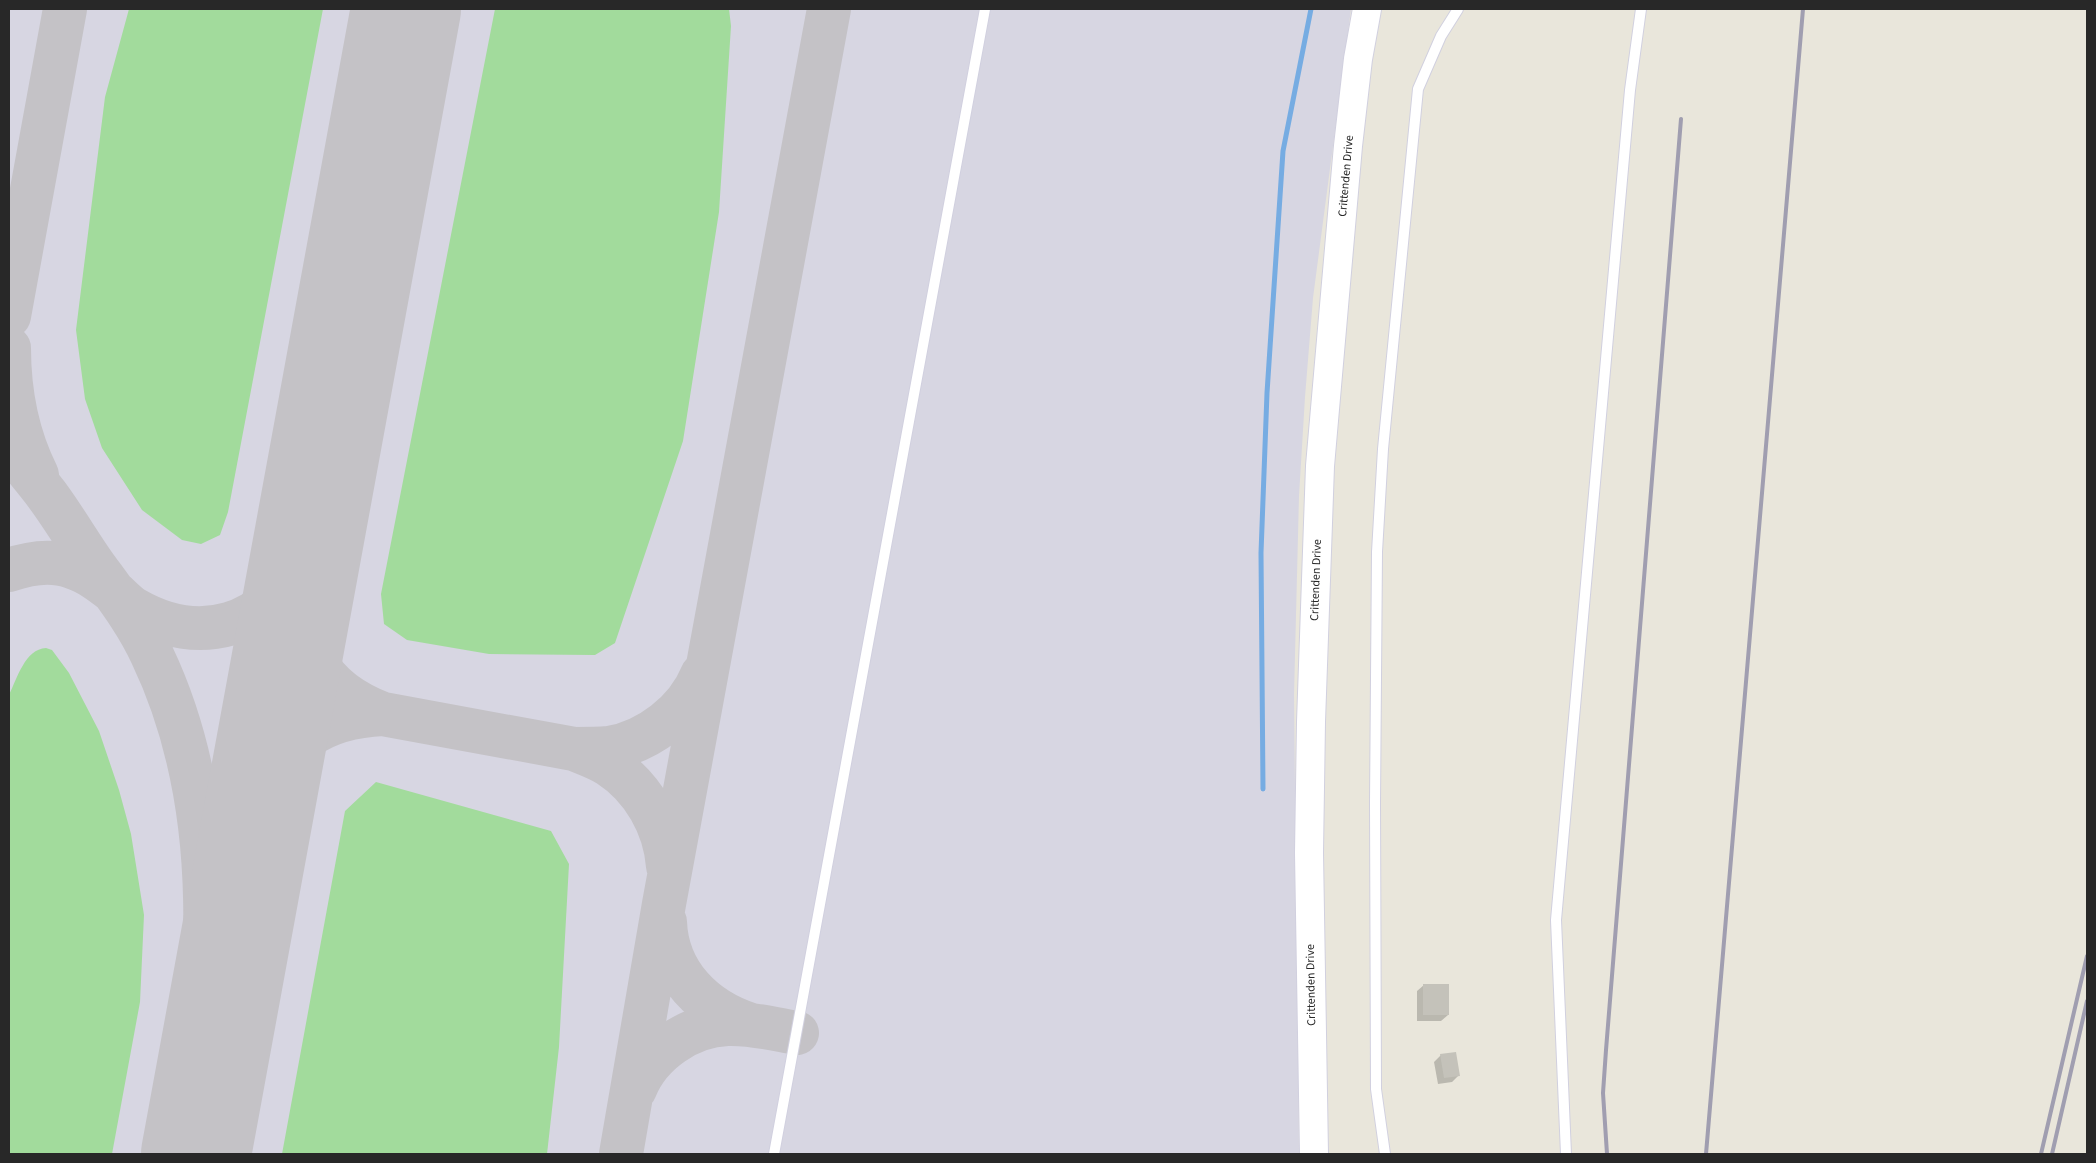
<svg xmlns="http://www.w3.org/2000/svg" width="2096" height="1163" viewBox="0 0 2096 1163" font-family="'Source Sans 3',sans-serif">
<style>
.airport{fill:#d7d6e2}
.green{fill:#a2db9c}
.shadow{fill:#0003}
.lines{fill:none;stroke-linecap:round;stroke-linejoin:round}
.stream{stroke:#76ace2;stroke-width:5}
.taxiway{stroke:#c4c2c6;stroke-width:44}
.runway{stroke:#c4c2c6;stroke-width:110}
.building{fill:#c4c2ba}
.lane-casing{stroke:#d1d0df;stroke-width:12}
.secondary-casing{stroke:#d1d0df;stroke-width:30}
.lane{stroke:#fff;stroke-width:10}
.secondary{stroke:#fff;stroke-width:28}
.rail{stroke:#a09eb0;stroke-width:4}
.labels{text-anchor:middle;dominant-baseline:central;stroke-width:4;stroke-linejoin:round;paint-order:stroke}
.street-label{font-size:12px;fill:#282828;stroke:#fff}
</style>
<rect width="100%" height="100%" fill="#e9e6db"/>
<path class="airport" d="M 9,9 L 1351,9 L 1313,298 L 1305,397 L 1299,496 L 1294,695 L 1299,1154 L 9,1154 Z"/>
<path class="green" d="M 129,9 L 323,9 L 228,512 L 220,535 L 201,544 L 182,540 L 142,510 L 102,448 L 85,399 L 76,330 L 105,97 Z
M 495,9 L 729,9 L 731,26 L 719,212 L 683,441 L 615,643 L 595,655 L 489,654 L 407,640 L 384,624 L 381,594 Z
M 46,648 L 52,650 L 69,673 L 99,731 L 119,790 L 131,834 L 144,915 L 140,1002 L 112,1154 L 9,1154 L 9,695 C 17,679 25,649 46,648 Z
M 376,782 L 551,831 L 569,864 L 559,1047 L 547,1154 L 282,1154 L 345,811 Z"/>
<path class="shadow" d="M 1424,985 L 1448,1015 L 1441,1021 L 1417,1021 L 1417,991 Z
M 1441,1055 L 1459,1075 L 1452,1082 L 1438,1084 L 1434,1062 Z"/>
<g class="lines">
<path class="stream" d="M 1263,789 L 1261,553 L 1267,393 L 1283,151 L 1311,9"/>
<path class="taxiway" d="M 9,316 L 65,9
M 9,348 C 9,393 17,435 37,475
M 9,447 C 21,463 35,479 47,495 C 64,518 78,542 94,565 C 115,594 137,622 152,655 C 227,812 208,987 184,1154
M 9,570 C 29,563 51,559 72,567 C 88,572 101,582 114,592 C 121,598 127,605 134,609 C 200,647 267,627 300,560 L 330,402
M 302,573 C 299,644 313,687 383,714
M 260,802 C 285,743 319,717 383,714 L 574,749
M 668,866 C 665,826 643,787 609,765 C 598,758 586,754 574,749 C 586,749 597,749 609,748 C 648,742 687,712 702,675
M 665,922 C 667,974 704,1010 751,1025
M 635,1089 C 649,1053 689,1025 728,1024 C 751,1023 774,1029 797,1033
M 621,1154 L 664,904 L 829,9"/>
<path class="runway" d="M 196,1154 L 406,9"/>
</g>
<path class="building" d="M 1423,984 L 1449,984 L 1449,1015 L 1423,1015 Z
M 1456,1052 L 1460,1076 L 1444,1078 L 1440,1054 Z"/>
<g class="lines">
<defs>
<path id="lane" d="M 774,1154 L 985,9
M 1385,1154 L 1376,1089 L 1375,804 L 1377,552 L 1383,449 L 1418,89 L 1441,36 L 1458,9
M 1566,1154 L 1556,920 L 1630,90 L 1641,9"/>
<path id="secondary" d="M 1314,1154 L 1309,853 L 1311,722 L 1320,466 L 1348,146 L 1358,59 L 1367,9"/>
</defs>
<use href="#lane" class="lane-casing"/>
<use href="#secondary" class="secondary-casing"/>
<use href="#lane" class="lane"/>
<use href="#secondary" class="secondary"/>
<path class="rail" d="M 1607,1154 L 1603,1093 L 1606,1050 L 1681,119
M 1706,1154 L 1803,9
M 2041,1154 L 2087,956
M 2052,1154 L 2087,1001"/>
</g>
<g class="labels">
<g class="street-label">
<text transform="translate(1346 176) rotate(-85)">Crittenden Drive</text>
<text transform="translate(1316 580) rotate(-88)">Crittenden Drive</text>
<text transform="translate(1311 985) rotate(-91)">Crittenden Drive</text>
</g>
</g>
<rect width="2096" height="1163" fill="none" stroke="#282828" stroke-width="20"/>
</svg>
